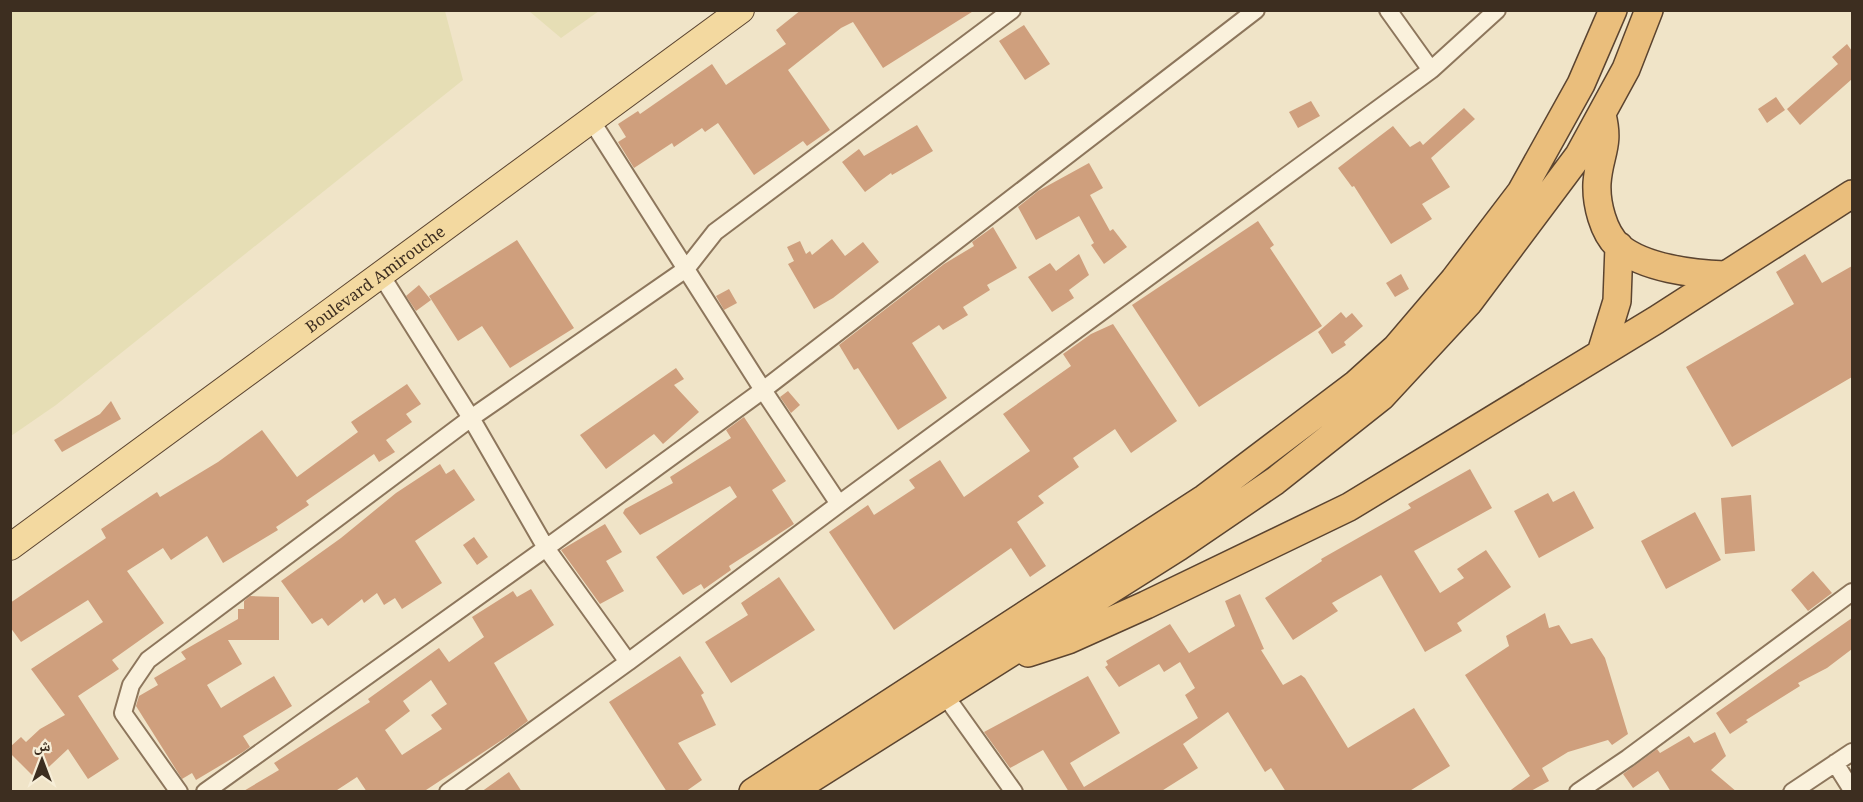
<svg xmlns="http://www.w3.org/2000/svg" width="1863" height="802" viewBox="0 0 1863 802" font-family="'Noto Serif','Noto Naskh Arabic',serif">
<style>
.farmland{fill:#e6deb5}
.building{fill:#cf9f7d;fill-rule:evenodd}
.lines{fill:none;stroke-linecap:round;stroke-linejoin:round}
.minor-casing{stroke:#8d765c;stroke-width:20}
.primary-casing{stroke:#5b4430;stroke-width:28}
.trunk-casing{stroke:#5b4430;stroke-width:30}
.minor{stroke:#faf1dc;stroke-width:16}
.primary{stroke:#f3d9a0;stroke-width:26}
.trunk{stroke:#eabe7c;stroke-width:27}
.labels{text-anchor:middle;dominant-baseline:central;stroke-width:6;stroke-linejoin:round;paint-order:stroke}
.street-label{font-size:16px;fill:#3d2e20;stroke:#f7eed8}
</style>
<rect width="100%" height="100%" fill="#f0e4c8"/>
<path class="farmland" d="M 11,10 L 445,11 L 463,80 L 56,405 L 11,436 Z
M 529,11 L 599,11 L 561,38 Z"/>
<path class="building" d="M 801,10 L 975,10 L 883,68 L 853,22 L 841,28 L 788,70 L 830,130 L 807,146 L 803,141 L 754,175 L 718,123 L 705,132 L 702,128 L 674,147 L 672,143 L 634,168 L 618,142 L 626,137 L 618,124 L 638,111 L 640,114 L 712,64 L 726,85 L 786,44 L 776,30 Z
M 1024,25 L 1050,64 L 1025,80 L 999,41 Z
M 1847,44 L 1852,51 L 1852,79 L 1800,125 L 1787,109 L 1838,64 L 1832,57 Z
M 1776,97 L 1785,110 L 1767,123 L 1758,109 Z
M 1311,101 L 1320,116 L 1298,128 L 1289,112 Z
M 1464,108 L 1475,119 L 1431,158 L 1450,187 L 1422,204 L 1432,219 L 1391,244 L 1354,186 L 1352,187 L 1338,168 L 1393,126 L 1410,147 L 1420,141 L 1423,145 Z
M 917,125 L 933,151 L 892,175 L 891,173 L 865,192 L 842,162 L 859,149 L 864,156 Z
M 1089,163 L 1103,188 L 1090,195 L 1110,231 L 1113,229 L 1127,247 L 1104,264 L 1091,245 L 1094,243 L 1079,216 L 1036,240 L 1018,207 L 1038,191 Z
M 1258,221 L 1274,245 L 1270,248 L 1322,326 L 1199,407 L 1132,305 Z
M 993,227 L 1017,268 L 987,285 L 990,290 L 963,307 L 968,315 L 943,330 L 939,325 L 912,343 L 947,398 L 898,430 L 858,368 L 854,370 L 839,345 L 944,264 L 974,246 L 972,242 Z
M 832,239 L 845,256 L 863,242 L 879,262 L 833,298 L 814,309 L 788,264 L 794,261 L 787,247 L 800,241 L 806,254 L 810,251 L 812,255 Z
M 517,240 L 574,328 L 510,368 L 482,326 L 458,341 L 429,296 Z
M 1079,254 L 1089,275 L 1069,290 L 1074,298 L 1052,312 L 1028,277 L 1050,263 L 1056,271 Z
M 1805,254 L 1822,283 L 1852,266 L 1852,377 L 1732,447 L 1686,367 L 1794,304 L 1776,272 Z
M 1401,274 L 1409,289 L 1395,297 L 1386,283 Z
M 419,285 L 431,300 L 416,311 L 406,296 Z
M 729,289 L 737,303 L 724,310 L 716,296 Z
M 1341,312 L 1346,318 L 1352,313 L 1363,326 L 1344,342 L 1346,345 L 1332,354 L 1318,332 Z
M 1113,324 L 1177,421 L 1131,453 L 1115,429 L 1073,458 L 1079,467 L 1038,496 L 1044,503 L 1017,522 L 1046,566 L 1030,577 L 1011,548 L 894,630 L 829,532 L 868,505 L 874,515 L 915,488 L 909,480 L 940,460 L 964,497 L 1030,451 L 1003,414 L 1071,366 L 1063,354 L 1091,334 Z
M 676,368 L 684,379 L 674,385 L 699,412 L 663,444 L 654,434 L 606,469 L 580,435 Z
M 407,384 L 421,404 L 406,414 L 412,422 L 386,440 L 395,452 L 379,462 L 374,454 L 306,501 L 309,505 L 276,527 L 278,530 L 223,563 L 207,536 L 171,560 L 163,548 L 127,571 L 164,623 L 112,660 L 119,669 L 78,696 L 119,759 L 88,779 L 68,749 L 36,779 L 10,753 L 10,747 L 21,737 L 26,742 L 40,729 L 65,715 L 31,669 L 103,622 L 88,600 L 21,642 L 10,627 L 10,603 L 106,538 L 101,529 L 157,492 L 160,497 L 218,462 L 262,430 L 297,477 L 358,432 L 351,422 Z
M 788,391 L 800,405 L 791,413 L 780,397 Z
M 111,401 L 121,419 L 62,452 L 54,440 L 100,414 Z
M 744,417 L 786,481 L 772,490 L 794,524 L 729,566 L 731,570 L 704,589 L 701,584 L 683,595 L 656,557 L 737,497 L 730,486 L 640,535 L 623,513 L 625,509 L 673,483 L 670,477 L 731,438 L 726,430 Z
M 440,464 L 446,474 L 454,469 L 475,500 L 415,541 L 442,583 L 402,609 L 395,598 L 384,605 L 377,593 L 364,603 L 362,599 L 328,626 L 322,618 L 312,624 L 281,581 L 341,538 L 396,493 Z
M 1470,469 L 1492,508 L 1414,551 L 1440,593 L 1464,578 L 1457,569 L 1486,550 L 1511,587 L 1457,623 L 1462,631 L 1425,652 L 1381,575 L 1332,603 L 1338,611 L 1293,640 L 1265,598 L 1322,561 L 1321,559 L 1411,508 L 1408,504 Z
M 1574,491 L 1594,528 L 1539,558 L 1514,511 L 1548,493 L 1553,502 Z
M 1751,495 L 1755,551 L 1725,554 L 1721,498 Z
M 1695,512 L 1721,560 L 1666,589 L 1641,541 Z
M 605,524 L 622,552 L 606,561 L 624,591 L 600,604 L 561,550 Z
M 474,537 L 488,557 L 477,565 L 463,545 Z
M 1813,571 L 1832,593 L 1808,611 L 1791,590 Z
M 779,577 L 815,630 L 731,683 L 705,642 L 748,615 L 741,603 Z
M 531,589 L 554,625 L 494,663 L 528,721 L 508,736 L 423,792 L 367,792 L 357,777 L 334,792 L 242,792 L 279,770 L 274,763 L 370,702 L 368,699 L 439,648 L 449,662 L 484,637 L 472,617 L 513,591 L 517,597 ZM 431,680 L 447,704 L 431,715 L 442,729 L 402,755 L 385,730 L 410,711 L 403,701 Z
M 1240,594 L 1264,649 L 1261,650 L 1283,685 L 1301,675 L 1305,678 L 1348,748 L 1414,708 L 1450,766 L 1408,792 L 1286,792 L 1271,768 L 1265,772 L 1228,712 L 1183,744 L 1198,768 L 1160,792 L 1069,792 L 1043,750 L 1010,768 L 984,732 L 1088,676 L 1120,733 L 1070,763 L 1084,787 L 1198,718 L 1185,695 L 1195,688 L 1180,662 L 1164,672 L 1159,664 L 1119,687 L 1105,667 L 1108,665 L 1106,661 L 1170,624 L 1189,653 L 1235,626 L 1225,601 Z
M 250,596 L 279,597 L 279,640 L 228,640 L 242,664 L 207,685 L 221,708 L 274,676 L 292,706 L 243,736 L 250,747 L 243,752 L 196,780 L 192,773 L 182,779 L 136,706 L 139,696 L 158,685 L 154,678 L 186,659 L 181,652 L 238,619 L 238,609 L 244,609 L 244,601 Z
M 1545,613 L 1549,628 L 1559,625 L 1571,644 L 1592,638 L 1605,658 L 1628,734 L 1612,745 L 1608,740 L 1568,752 L 1542,768 L 1549,781 L 1529,792 L 1508,792 L 1530,776 L 1465,675 L 1509,646 L 1506,636 Z
M 1852,618 L 1852,649 L 1827,668 L 1798,683 L 1800,686 L 1746,720 L 1748,722 L 1730,734 L 1716,713 Z
M 680,656 L 704,693 L 701,695 L 716,725 L 678,743 L 702,780 L 685,792 L 667,792 L 609,702 Z
M 1715,732 L 1726,756 L 1711,770 L 1737,792 L 1671,792 L 1658,771 L 1633,788 L 1623,774 L 1657,749 L 1660,753 L 1689,736 L 1694,743 Z
M 509,772 L 522,792 L 481,792 Z"/>
<g class="lines">
<defs>
<path id="minor" d="M 1431,70 L 1497,10
M 591,120 L 763,390 L 1256,10
M 839,504 L 1431,70 L 1388,10
M 628,662 L 839,504 L 763,390 L 546,548 L 471,418 L 686,269 L 715,232 L 1012,10
M 944,694 L 1014,792
M 1835,763 L 1852,790
M 179,792 L 123,713 L 131,685 L 148,660 L 471,418 L 381,275
M 205,792 L 546,548 L 628,662 L 448,792
M 1578,792 L 1628,758 L 1852,592
M 1792,792 L 1852,752"/>
<g id="primary">
<path id="s1" d="M 10,547 L 741,10"/>
</g>
<path id="trunk" d="M 1602,115 C 1610,146 1599,154 1597,183 C 1596,203 1603,233 1619,247 C 1644,268 1693,274 1725,275
M 1601,353 L 1617,301 L 1619,246
M 1028,653 L 1068,640 L 1146,605 L 1349,507 L 1656,320 L 1852,194
M 753,792 L 1205,498 L 1356,384 L 1396,348 L 1454,280 L 1521,192 L 1581,84 L 1613,10
M 790,792 L 1178,547 L 1275,481 L 1381,397 L 1469,302 L 1579,155 L 1626,69 L 1649,10"/>
</defs>
<use href="#minor" class="minor-casing"/>
<use href="#primary" class="primary-casing"/>
<use href="#trunk" class="trunk-casing"/>
<use href="#minor" class="minor"/>
<use href="#primary" class="primary"/>
<use href="#trunk" class="trunk"/>
</g>
<g class="labels">
<g class="street-label">
<text stroke="none"><textPath href="#s1" startOffset="453">Boulevard Amirouche</textPath></text>
</g>
</g>
<rect width="1863" height="802" fill="none" stroke="#3d2e20" stroke-width="24"/>
<g transform="translate(42 760)" stroke="#f7eed8" stroke-width="4.5" paint-order="stroke">
<path d="M0-4.5L10 22L0 15L-10 22Z" fill="#3d2e20"/>
<text y="-9" font-size="16" font-weight="bold" text-anchor="middle" fill="#3d2e20">ش</text>
</g>
</svg>
